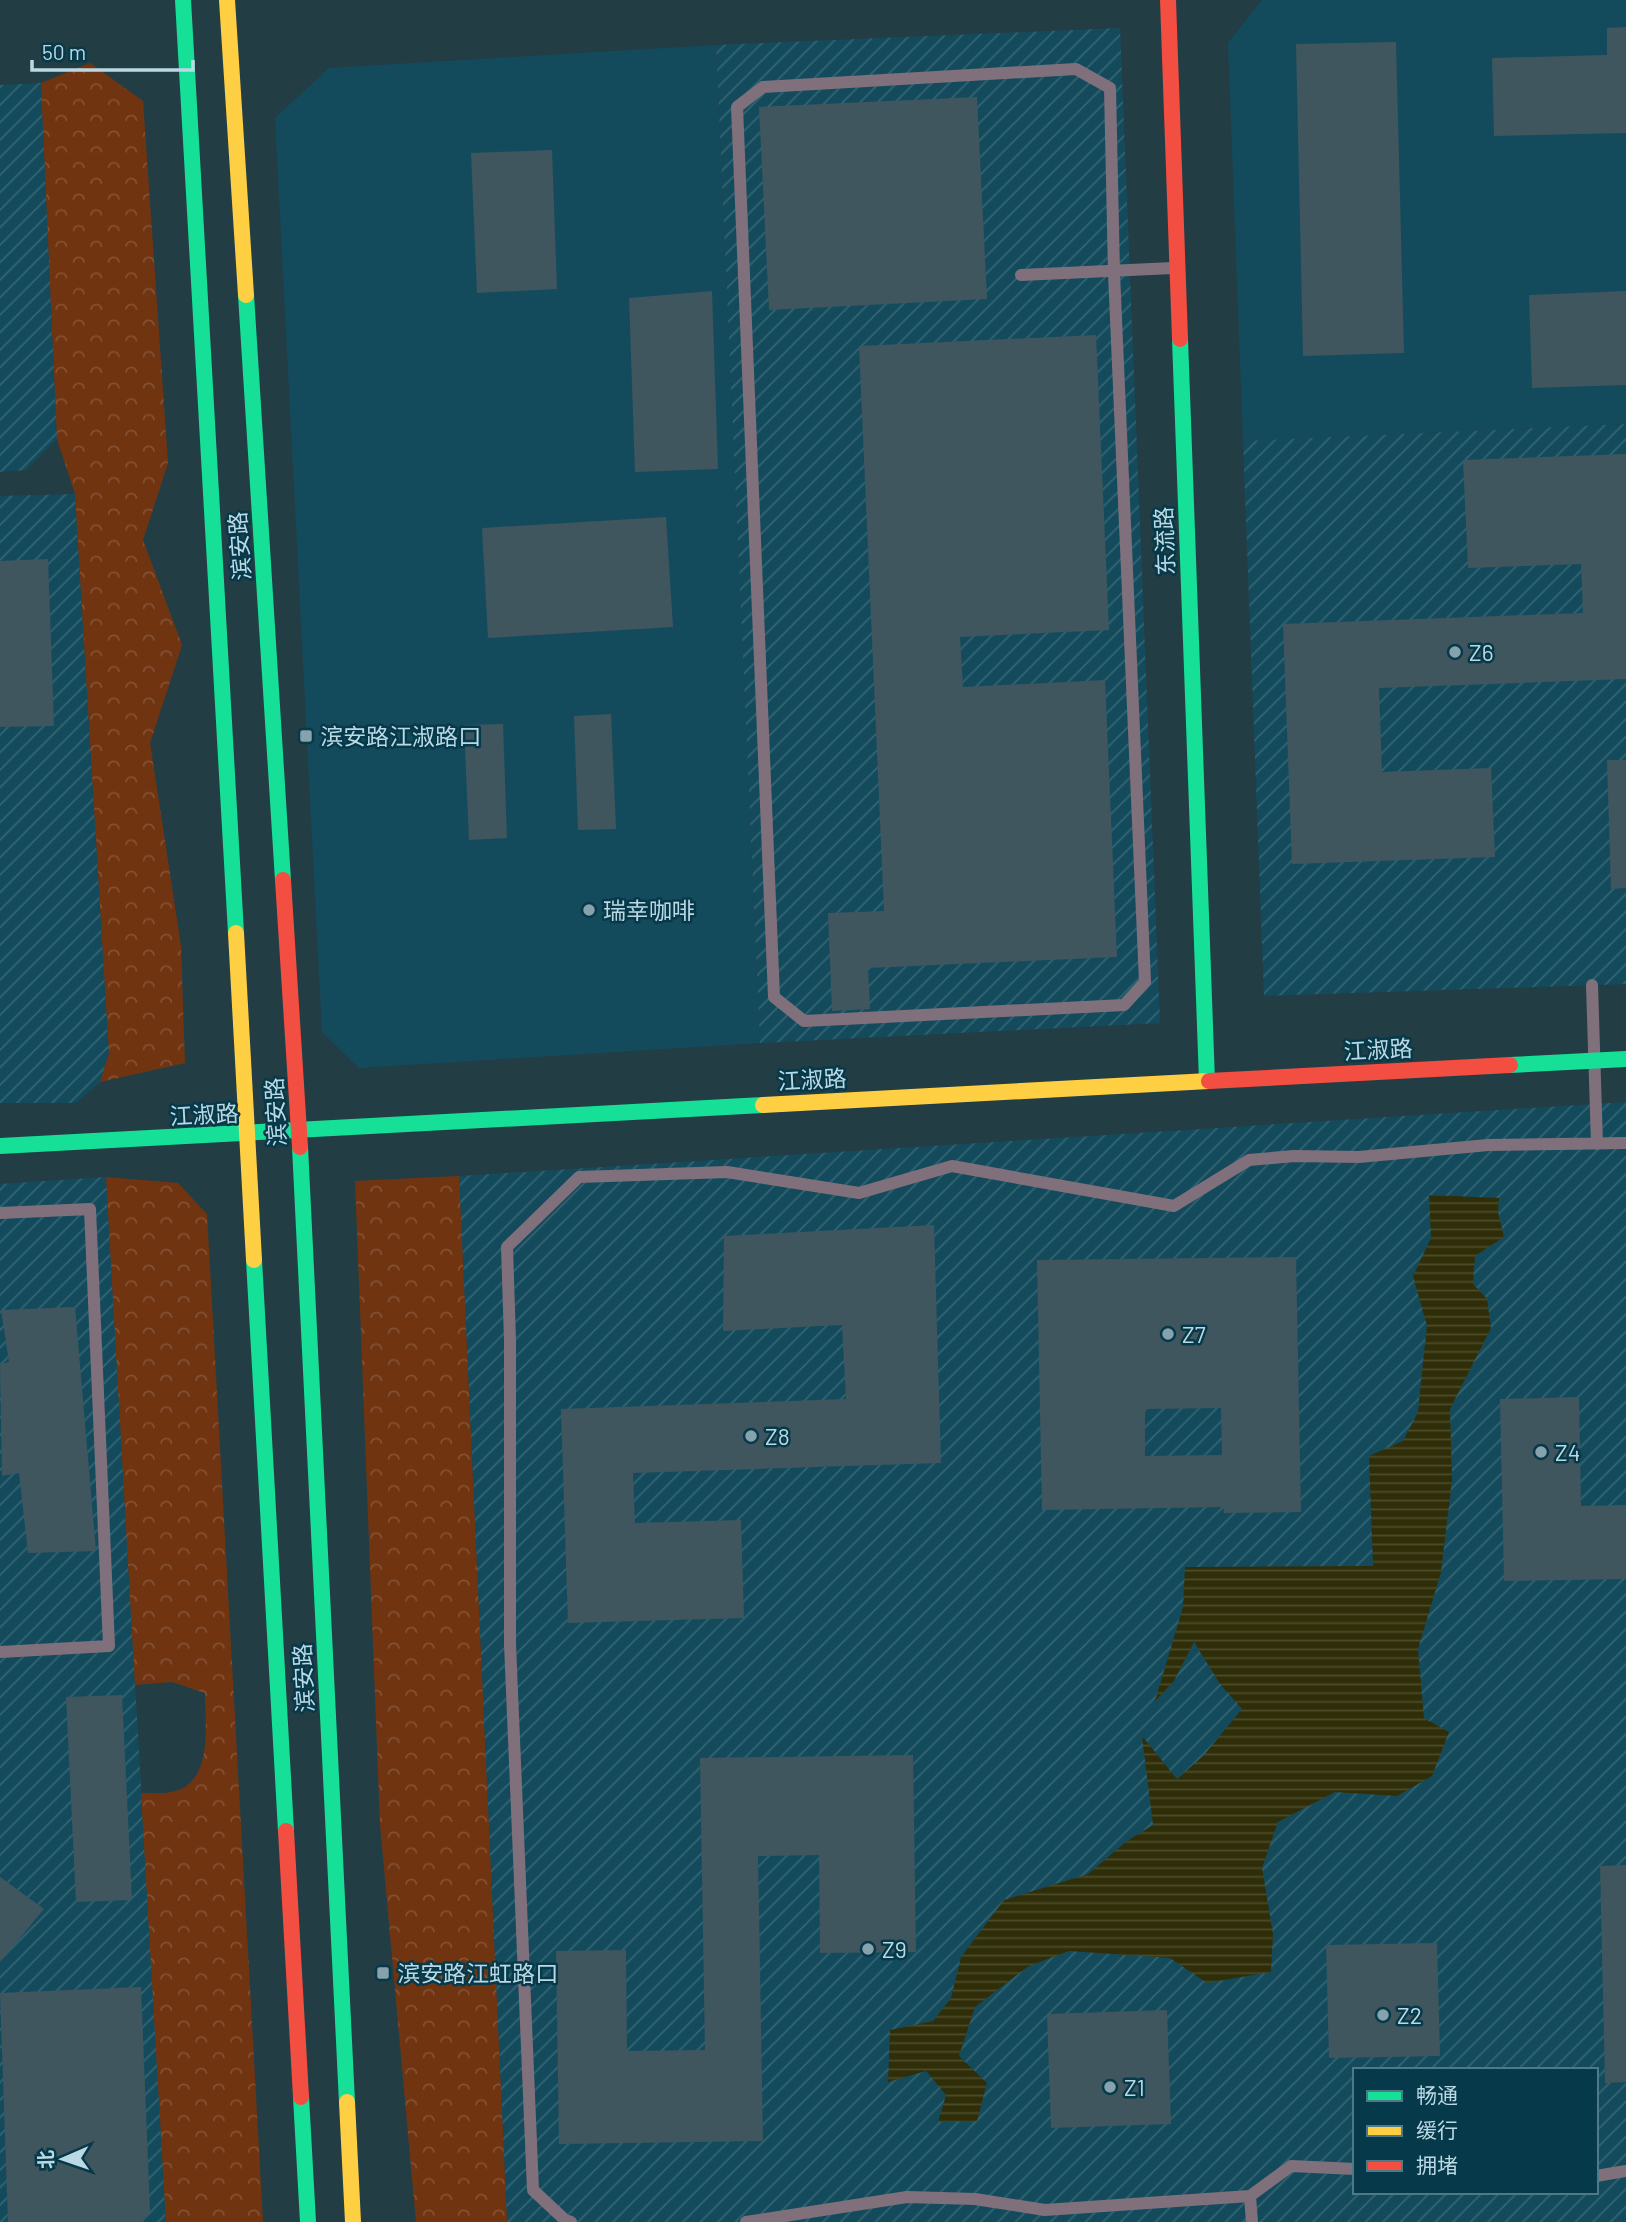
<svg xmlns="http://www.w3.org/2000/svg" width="1626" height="2222" viewBox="0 0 1626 2222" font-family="Barlow,'Noto Sans SC',sans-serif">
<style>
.built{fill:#144b5c}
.industrial{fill:url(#industrial-furrows);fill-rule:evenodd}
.forest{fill:url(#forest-crowns)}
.water{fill:url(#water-rules)}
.building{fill:#3f565e;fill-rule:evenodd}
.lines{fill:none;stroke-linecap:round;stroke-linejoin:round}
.lane{stroke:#80707c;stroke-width:12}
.fast{stroke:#16e098;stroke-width:16}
.slow{stroke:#ffcf43;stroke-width:16}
.jam{stroke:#f24e42;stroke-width:16}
.poi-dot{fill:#86a2ad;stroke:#063949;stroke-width:2.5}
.labels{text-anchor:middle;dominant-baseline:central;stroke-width:5;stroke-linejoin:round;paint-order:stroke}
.street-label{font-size:23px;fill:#bbd9e5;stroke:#063949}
.poi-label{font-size:23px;fill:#bbd9e5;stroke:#063949;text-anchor:start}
</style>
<defs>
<pattern id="industrial-furrows" width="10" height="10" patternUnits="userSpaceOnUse" patternTransform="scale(1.75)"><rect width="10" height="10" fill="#144b5c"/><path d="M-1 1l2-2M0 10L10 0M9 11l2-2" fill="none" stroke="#346473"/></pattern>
<pattern id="forest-crowns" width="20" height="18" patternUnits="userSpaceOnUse" patternTransform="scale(1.75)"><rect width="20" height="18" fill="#713411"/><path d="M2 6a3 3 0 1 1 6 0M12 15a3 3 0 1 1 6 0" fill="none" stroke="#835134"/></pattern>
<pattern id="water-rules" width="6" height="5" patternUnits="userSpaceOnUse" patternTransform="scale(1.75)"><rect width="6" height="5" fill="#2f2e08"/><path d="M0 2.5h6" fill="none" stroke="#4b4c2c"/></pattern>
</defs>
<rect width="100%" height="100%" fill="#233d45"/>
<path class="built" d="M 1262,0 L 1626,0 L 1626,424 L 1243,441 L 1228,43 Z
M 716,45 L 760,1043 L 359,1068 L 322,1032 L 275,118 L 329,68 Z"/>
<path class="industrial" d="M 1120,28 L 1160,1023 L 760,1043 L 716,45 Z
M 41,83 L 57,439 L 26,470 L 0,472 L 0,85 Z
M 1626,424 L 1626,984 L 1264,996 L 1243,441 Z
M 75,494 L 109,1053 L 100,1082 L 76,1103 L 0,1103 L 0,496 Z
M 1626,1102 L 1626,2222 L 507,2222 L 459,1176 ZM 1355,2070 L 1596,2070 L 1596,2192 L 1355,2192 Z
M 106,1177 L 166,2222 L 0,2222 L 0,1184 Z"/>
<path class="forest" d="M 90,63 L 143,101 L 168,463 L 143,540 L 182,645 L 150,743 L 181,946 L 185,1063 L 100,1082 L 109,1053 L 75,494 L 57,439 L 41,83 Z
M 459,1176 L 507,2222 L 416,2222 L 380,1824 L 355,1181 Z
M 106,1177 L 178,1183 L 207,1214 L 263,2222 L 166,2222 L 141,1793 C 155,1793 173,1795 185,1787 C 212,1770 205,1720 205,1693 L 172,1682 L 135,1685 Z"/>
<path class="water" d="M 1429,1195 L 1499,1198 L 1498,1212 L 1504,1237 L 1475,1256 L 1473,1284 L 1487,1299 L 1491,1328 L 1450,1409 L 1452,1480 L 1441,1572 L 1418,1649 L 1424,1718 L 1449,1732 L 1432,1776 L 1397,1796 L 1335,1792 L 1278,1822 L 1262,1868 L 1273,1934 L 1271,1972 L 1207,1983 L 1170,1958 L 1069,1951 L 1029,1966 L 975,2007 L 959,2056 L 987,2083 L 977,2121 L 938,2122 L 946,2095 L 926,2071 L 888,2082 L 890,2030 L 933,2021 L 951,1998 L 961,1957 L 1004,1900 L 1088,1874 L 1127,1841 L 1153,1825 L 1142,1736 L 1177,1779 L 1204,1755 L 1242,1709 L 1220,1684 L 1194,1642 L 1174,1681 L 1155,1701 L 1183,1607 L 1185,1567 L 1373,1566 L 1369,1456 L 1403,1441 L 1418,1412 L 1422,1371 L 1427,1326 L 1413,1276 L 1431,1238 Z"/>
<path class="building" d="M 1626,27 L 1626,133 L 1494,136 L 1492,58 L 1607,55 L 1607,28 Z
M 1396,42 L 1404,353 L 1303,356 L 1296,44 Z
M 977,97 L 987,299 L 769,310 L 759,107 Z
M 552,150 L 557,289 L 477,293 L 471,153 Z
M 712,291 L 718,469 L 635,472 L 629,298 Z
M 1626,291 L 1626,385 L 1532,388 L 1529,295 Z
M 1096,335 L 1109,630 L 960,637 L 963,687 L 1105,680 L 1117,957 L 868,968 L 870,1009 L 832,1011 L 828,913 L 884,911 L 859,346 Z
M 1626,454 L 1626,679 L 1379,688 L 1382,772 L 1491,768 L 1495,857 L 1292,864 L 1283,624 L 1583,613 L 1581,564 L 1468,568 L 1463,460 Z
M 666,517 L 673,627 L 488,638 L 482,528 Z
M 48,559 L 54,726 L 0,727 L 0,561 Z
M 611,714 L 616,829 L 578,830 L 574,716 Z
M 503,724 L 507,838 L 469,840 L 464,725 Z
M 1607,760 L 1626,760 L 1626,888 L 1611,889 Z
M 934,1225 L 941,1463 L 633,1473 L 635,1523 L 741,1520 L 744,1618 L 568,1623 L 561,1409 L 846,1399 L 842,1325 L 723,1331 L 724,1236 Z
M 1296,1257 L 1301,1512 L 1224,1513 L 1223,1507 L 1042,1510 L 1037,1260 ZM 1221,1408 L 1222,1455 L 1145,1456 L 1145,1409 Z
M 75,1307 L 96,1551 L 28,1553 L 19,1473 L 2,1476 L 0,1364 L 9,1362 L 1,1310 Z
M 1579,1397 L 1581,1506 L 1626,1505 L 1626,1579 L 1504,1581 L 1500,1399 Z
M 122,1695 L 132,1900 L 76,1902 L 66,1697 Z
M 913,1755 L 916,1952 L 820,1953 L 819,1855 L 758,1856 L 763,2141 L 559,2144 L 556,1951 L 626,1950 L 627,2051 L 705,2050 L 700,1758 Z
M 1626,1865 L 1626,2082 L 1605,2083 L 1600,1866 Z
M 0,1877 L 44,1909 L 0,1962 Z
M 1437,1943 L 1440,2056 L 1329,2058 L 1326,1945 Z
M 141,1987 L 150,2211 L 143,2222 L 8,2222 L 0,1993 Z
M 1167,2010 L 1171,2124 L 1051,2128 L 1047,2014 Z"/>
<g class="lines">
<path class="lane" d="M 1076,69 L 1110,88 L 1114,273 L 1145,982 L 1124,1005 L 804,1021 L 774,997 L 737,107 L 763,87 Z
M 1021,275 L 1173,268
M 1592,985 L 1597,1144
M 0,1213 L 90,1209 L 109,1646 L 0,1652
M 1596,2176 L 1626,2171
M 1250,2196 L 1252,2222
M 571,2222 L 565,2220 L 533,2190 L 510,1644 L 510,1341 L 507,1247 L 579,1177 L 727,1172 L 859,1193 L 952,1166 L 1174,1206 L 1249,1160 L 1294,1156 L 1359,1157 L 1488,1145 L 1626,1143
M 746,2222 L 907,2197 L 975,2199 L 1045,2210 L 1250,2196 L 1291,2166 L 1355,2169"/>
<path class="fast" d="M 183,0 L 236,933
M 246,295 L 283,880
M 1180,339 L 1207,1081
M 1510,1065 L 1626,1059
M 0,1146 L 763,1105
M 300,1147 L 347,2102
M 254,1260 L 286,1831
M 301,2097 L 308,2222"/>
<path class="slow" d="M 227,0 L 246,295
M 236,933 L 254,1260
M 763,1105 L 1209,1081
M 347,2102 L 353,2222"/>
<path class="jam" d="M 1168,0 L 1180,339
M 283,880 L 300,1147
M 1209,1081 L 1510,1065
M 286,1831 L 301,2097"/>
</g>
<g class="poi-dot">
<circle cx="1455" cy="652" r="7"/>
<rect x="299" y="729" width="14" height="14" rx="3.5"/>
<circle cx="589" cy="910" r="7"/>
<circle cx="1168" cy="1334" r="7"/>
<circle cx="751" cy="1436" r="7"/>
<circle cx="1541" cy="1452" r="7"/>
<circle cx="868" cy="1949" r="7"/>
<rect x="376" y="1966" width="14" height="14" rx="3.5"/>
<circle cx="1383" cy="2015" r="7"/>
<circle cx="1110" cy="2087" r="7"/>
</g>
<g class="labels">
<g class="street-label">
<text transform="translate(1164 541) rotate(-92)">东流路</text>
<text transform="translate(239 546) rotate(-94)">滨安路</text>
<text transform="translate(1378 1049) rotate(-3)">江淑路</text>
<text transform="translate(812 1079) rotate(-3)">江淑路</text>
<text transform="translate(275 1112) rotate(-93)">滨安路</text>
<text transform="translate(204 1114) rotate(-3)">江淑路</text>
<text transform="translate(303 1678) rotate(-93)">滨安路</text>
</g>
<g class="poi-label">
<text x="1469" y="652">Z6</text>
<text x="320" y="736">滨安路江淑路口</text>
<text x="603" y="910">瑞幸咖啡</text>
<text x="1182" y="1334">Z7</text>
<text x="765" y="1436">Z8</text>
<text x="1555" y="1452">Z4</text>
<text x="882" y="1949">Z9</text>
<text x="397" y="1973">滨安路江虹路口</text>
<text x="1397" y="2015">Z2</text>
<text x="1124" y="2087">Z1</text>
</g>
</g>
<rect x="1353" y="2068" width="245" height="126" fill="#063949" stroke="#4e7987" stroke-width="2"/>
<rect x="1367" y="2091" width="35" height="10" fill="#16e098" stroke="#4e7987" stroke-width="2"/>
<text x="1416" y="2103" font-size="21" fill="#bbd9e5">畅通</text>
<rect x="1367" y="2126" width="35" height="10" fill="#ffcf43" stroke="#4e7987" stroke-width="2"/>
<text x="1416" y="2138" font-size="21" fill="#bbd9e5">缓行</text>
<rect x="1367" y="2161" width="35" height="10" fill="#f24e42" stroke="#4e7987" stroke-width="2"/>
<text x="1416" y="2173" font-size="21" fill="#bbd9e5">拥堵</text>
<g transform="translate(63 2159) rotate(268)" stroke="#063949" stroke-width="5" paint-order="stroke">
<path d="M0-5L12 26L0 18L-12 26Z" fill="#bbd9e5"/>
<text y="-10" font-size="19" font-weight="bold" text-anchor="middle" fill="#bbd9e5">北</text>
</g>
<path d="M32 60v10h161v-10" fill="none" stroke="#bbd9e5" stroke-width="3.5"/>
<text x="42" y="60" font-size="21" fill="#bbd9e5" stroke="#063949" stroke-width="5" paint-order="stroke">50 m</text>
</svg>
